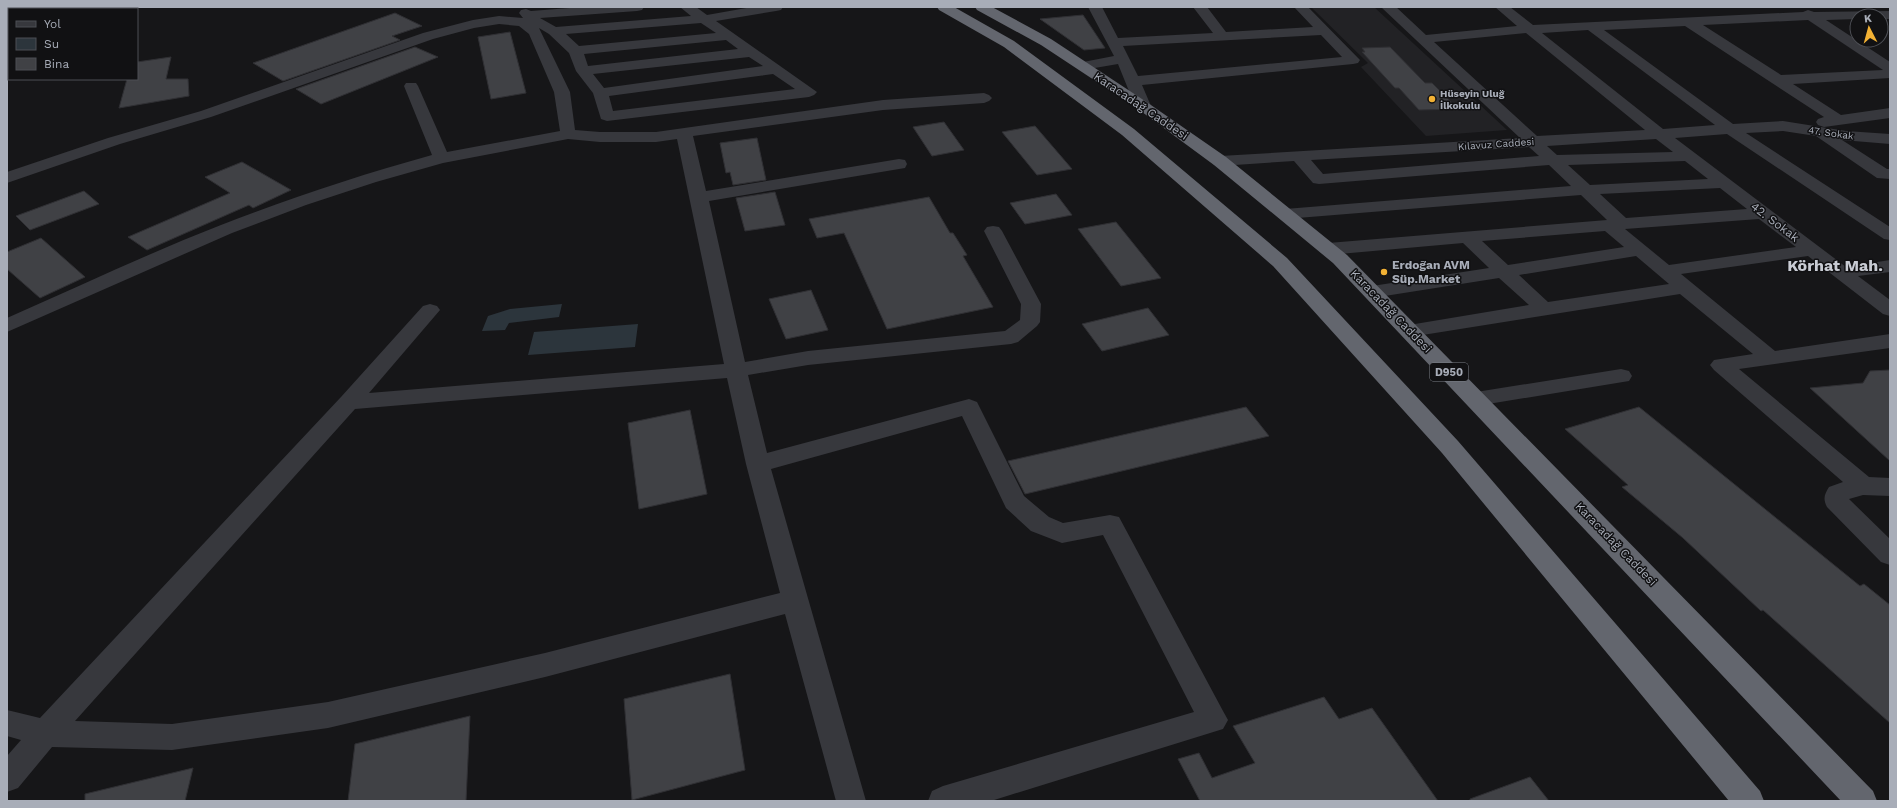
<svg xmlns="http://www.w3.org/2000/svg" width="1897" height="808" viewBox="0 0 1897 808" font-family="'Work Sans',sans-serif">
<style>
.built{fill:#222225}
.water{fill:#2c353c}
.building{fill:#404145;stroke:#303034}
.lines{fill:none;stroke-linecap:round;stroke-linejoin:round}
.minor{fill:#37383d;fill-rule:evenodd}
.highway{fill:#63666e;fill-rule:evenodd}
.poi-dot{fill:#f2b134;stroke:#111113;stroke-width:1.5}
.labels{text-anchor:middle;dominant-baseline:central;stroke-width:3;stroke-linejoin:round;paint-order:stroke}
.far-poi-label{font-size:10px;font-weight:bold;fill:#a8adb8;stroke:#111113;text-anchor:start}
.far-street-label{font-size:10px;fill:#a8adb8;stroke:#111113}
.shield{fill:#111113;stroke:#7b7e86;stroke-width:1}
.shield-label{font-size:11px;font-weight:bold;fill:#a8adb8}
.street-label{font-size:12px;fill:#a8adb8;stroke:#111113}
.poi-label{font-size:12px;font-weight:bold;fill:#a8adb8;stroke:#111113;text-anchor:start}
.district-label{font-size:16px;font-weight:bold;fill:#c9ccd4;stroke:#111113}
</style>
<rect width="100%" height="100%" fill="#161618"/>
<path class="built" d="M 1311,7 L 1374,7 L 1507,130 L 1426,136 L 1361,67 L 1368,63 Z"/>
<path class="water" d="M 562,304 L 559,317 L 509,323 L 505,330 L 482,331 L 488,316 L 510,309 Z
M 638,324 L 635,347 L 528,355 L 534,332 Z"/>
<path class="building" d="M 395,13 L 422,26 L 392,36 L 400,40 L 283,81 L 253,63 Z
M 1083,15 L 1105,48 L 1084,50 L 1040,19 Z
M 510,32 L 526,93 L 491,99 L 478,37 Z
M 415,47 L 438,57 L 321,104 L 296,89 Z
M 1390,47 L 1425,83 L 1432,83 L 1458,109 L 1419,110 L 1399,88 L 1395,88 L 1362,52 L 1365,52 L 1362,48 Z
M 171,57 L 166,79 L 188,79 L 189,96 L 119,108 L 127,79 L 137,79 L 137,62 Z
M 944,122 L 964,150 L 932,156 L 913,127 Z
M 1035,126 L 1072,169 L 1037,175 L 1002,132 Z
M 757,138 L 766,180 L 733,185 L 730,172 L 726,173 L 720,143 Z
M 242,162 L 291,190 L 253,208 L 249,205 L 147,250 L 128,237 L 230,193 L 205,177 Z
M 84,191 L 99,204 L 30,230 L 16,216 Z
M 775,192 L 785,225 L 745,231 L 736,198 Z
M 1056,194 L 1072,215 L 1025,224 L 1010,203 Z
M 929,197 L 950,233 L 953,233 L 967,255 L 963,256 L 993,307 L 887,329 L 844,233 L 817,238 L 809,219 Z
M 1116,222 L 1161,278 L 1121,286 L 1078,229 Z
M 41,238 L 85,277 L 40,298 L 7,269 L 7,252 Z
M 811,290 L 828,330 L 786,339 L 769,299 Z
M 1148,308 L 1169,335 L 1102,351 L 1082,324 Z
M 1890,370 L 1890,461 L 1810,388 L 1863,383 L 1870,371 Z
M 1246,407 L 1269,436 L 1025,494 L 1008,461 Z
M 1639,407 L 1860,586 L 1864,584 L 1890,605 L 1890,723 L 1763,610 L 1761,611 L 1683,538 L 1622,487 L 1628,485 L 1565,429 Z
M 690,410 L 707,494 L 639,509 L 628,423 Z
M 730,674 L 745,770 L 632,800 L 624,699 Z
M 1324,697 L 1339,719 L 1372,708 L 1438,801 L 1200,801 L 1178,759 L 1199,753 L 1212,778 L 1255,763 L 1233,726 Z
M 470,716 L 466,801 L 348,801 L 355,744 Z
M 193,768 L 185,801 L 85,801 L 85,794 Z
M 1530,777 L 1549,801 L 1470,801 L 1470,799 Z"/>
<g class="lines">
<path class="minor" d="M 87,7 L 117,7 L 115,9 L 85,9 Z
M 582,7 L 644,7 L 642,10 L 637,11 L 540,18 L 556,27 L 691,16 L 680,7 L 696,7 L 707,15 L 752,7 L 783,7 L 781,10 L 776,11 L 716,21 L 817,92 L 814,95 L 809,97 L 607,121 L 601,119 L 593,93 L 576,71 L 569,53 L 549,34 L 539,28 L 570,92 L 575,130 L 600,132 L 656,132 L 883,100 L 984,93 L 989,95 L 992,98 L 989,101 L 984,103 L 883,110 L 693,136 L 706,191 L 899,159 L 905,160 L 907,164 L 905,168 L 899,169 L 709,201 L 745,362 L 808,351 L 1005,331 L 1020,320 L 1021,304 L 984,231 L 987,227 L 993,226 L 999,227 L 1002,231 L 1041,304 L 1040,322 L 1037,326 L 1018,342 L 1011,344 L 808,365 L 748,375 L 767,453 L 969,399 L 977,402 L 1024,496 L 1049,517 L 1063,523 L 1110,515 L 1119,517 L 1223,711 L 1228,720 L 1223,729 L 991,801 L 928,801 L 932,791 L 943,786 L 1194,712 L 1103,535 L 1062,543 L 1031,531 L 1006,508 L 962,416 L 771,469 L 866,801 L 836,801 L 785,614 L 545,677 L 328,728 L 172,750 L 52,747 L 18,788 L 7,792 L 7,756 L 21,740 L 7,736 L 7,710 L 40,718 L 341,397 L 423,306 L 430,304 L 437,306 L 440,310 L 369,393 L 724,364 L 677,139 L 656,142 L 600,142 L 568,139 L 443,163 L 376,182 L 306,205 L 232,233 L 7,332 L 7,318 C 78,287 149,253 221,225 C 290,198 360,175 432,155 L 404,86 L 406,83 L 416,83 L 418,86 L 447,152 L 560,131 L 554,92 L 529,34 L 519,26 L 499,24 L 474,28 L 433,39 L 211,117 L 120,144 L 7,183 L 7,172 L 108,138 L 201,111 L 423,33 L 473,20 L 499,16 L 523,18 L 519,13 L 521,10 L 526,9 L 531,11 ZM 701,23 L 716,33 L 579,46 L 566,34 ZM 726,40 L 738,49 L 588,66 L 584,54 ZM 749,57 L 763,66 L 604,88 L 593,74 ZM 773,74 L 795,89 L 613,111 L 609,96 ZM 727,378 L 746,464 L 780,593 L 545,653 L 328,702 L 172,724 L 75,721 L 355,409 Z
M 1088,7 L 1102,7 L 1118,38 L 1213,33 L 1193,7 L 1207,7 L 1226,32 L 1313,27 L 1294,7 L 1308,7 L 1360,60 L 1358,63 L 1353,64 L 1142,85 L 1151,106 L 1148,109 L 1138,109 L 1135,106 L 1118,64 L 1083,70 L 1078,69 L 1076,66 L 1078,63 L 1114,56 ZM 1321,35 L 1342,57 L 1138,76 L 1123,46 Z
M 1381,7 L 1396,7 L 1426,35 L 1517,26 L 1495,7 L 1510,7 L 1533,25 L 1803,12 L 1808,10 L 1814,12 L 1890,11 L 1890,19 L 1881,19 L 1881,16 L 1857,16 L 1857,19 L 1826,20 L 1890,62 L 1890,78 L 1793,84 L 1841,115 L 1890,108 L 1890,118 L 1824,127 L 1818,125 L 1816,122 L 1818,119 L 1824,117 L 1685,26 L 1604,30 L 1733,124 L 1783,121 L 1846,131 L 1890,134 L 1890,144 L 1842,140 L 1887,169 L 1890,169 L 1890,179 L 1877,178 L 1816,136 L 1783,131 L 1746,133 L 1890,227 L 1890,240 L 1884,239 L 1727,134 L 1675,138 L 1846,267 L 1890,260 L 1890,272 L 1858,276 L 1890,300 L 1890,316 L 1883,314 L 1808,256 L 1681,274 L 1775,351 L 1890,334 L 1890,348 L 1739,369 L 1869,477 L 1890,478 L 1890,496 L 1863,495 L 1849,499 L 1890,539 L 1890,565 L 1881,562 L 1827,507 C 1823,499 1824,495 1829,487 L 1843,482 L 1714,370 L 1710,365 L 1714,360 L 1753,354 L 1680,294 L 1410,337 L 1403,336 L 1400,331 L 1403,326 L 1529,305 L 1499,278 L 1372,298 L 1365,296 L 1362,292 L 1365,288 L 1372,286 L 1489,268 L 1463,243 L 1328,255 L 1321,253 L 1319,249 L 1321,245 L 1328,243 L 1607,220 L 1581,195 L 1285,219 L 1279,218 L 1276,214 L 1279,210 L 1285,209 L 1571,186 L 1549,165 L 1319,184 L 1313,183 L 1294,161 L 1220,166 L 1214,165 L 1212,161 L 1214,157 L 1220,156 L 1520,138 ZM 1808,20 L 1883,70 L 1781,75 L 1703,25 ZM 1588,30 L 1715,125 L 1663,129 L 1542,33 ZM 1526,33 L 1645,130 L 1537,136 L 1434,42 ZM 1656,139 L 1673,152 L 1557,155 L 1547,146 ZM 1529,147 L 1539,156 L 1323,174 L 1311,160 ZM 1685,161 L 1708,179 L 1590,185 L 1568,165 ZM 1720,188 L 1747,209 L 1626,218 L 1600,194 ZM 1759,219 L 1796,247 L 1669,265 L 1625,229 ZM 1605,231 L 1624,247 L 1508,265 L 1482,241 ZM 1636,256 L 1669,284 L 1548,302 L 1519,275 Z
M 7,14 L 9,14 L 9,22 L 7,22 Z
M 7,35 L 9,35 L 9,44 L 7,44 Z
M 1621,369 L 1629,371 L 1632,376 L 1629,381 L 1476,406 L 1468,404 L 1465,399 L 1468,394 L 1476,392 Z"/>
<path class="highway" d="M 937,7 L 954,7 L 1014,41 L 1134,129 L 1287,258 L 1458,441 L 1760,791 L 1764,801 L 1729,801 L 1442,453 L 1273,266 L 1122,135 L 1004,47 L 939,10 Z
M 975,7 L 992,7 L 1051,39 L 1148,103 L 1226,157 L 1347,255 L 1873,791 L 1877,801 L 1841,801 L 1333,263 L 1214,165 L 1138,109 L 1041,45 L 977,10 Z"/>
</g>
<g class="poi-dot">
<circle cx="1432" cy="99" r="4"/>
<circle cx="1384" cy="272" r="4"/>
</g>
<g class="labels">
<g class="far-poi-label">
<text x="1440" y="93">Hüseyin Uluğ<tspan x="1440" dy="12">İlkokulu</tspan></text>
</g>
<g class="far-street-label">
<text transform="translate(1831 133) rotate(8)">47. Sokak</text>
<text transform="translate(1496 144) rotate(-4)">Kılavuz Caddesi</text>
</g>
<rect class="shield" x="1430" y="363" width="38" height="18" rx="3"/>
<g class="shield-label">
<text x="1449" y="372">D950</text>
</g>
<g class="street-label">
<text transform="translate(1141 106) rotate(34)">Karacadağ Caddesi</text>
<text transform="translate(1775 222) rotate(37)">42. Sokak</text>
<text transform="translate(1391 311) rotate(46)">Karacadağ Caddesi</text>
<text transform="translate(1616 544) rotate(46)">Karacadağ Caddesi</text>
</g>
<g class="poi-label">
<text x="1392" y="265">Erdoğan AVM<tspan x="1392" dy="14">Süp.Market</tspan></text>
</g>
<g class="district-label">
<text x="1835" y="265">Körhat Mah.</text>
</g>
</g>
<rect width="1897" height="808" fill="none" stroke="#a8adb8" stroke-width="16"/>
<rect x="8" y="8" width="130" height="72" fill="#111113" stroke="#4d4f55"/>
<rect x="16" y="21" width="20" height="6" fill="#37383d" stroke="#4d4f55"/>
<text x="44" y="28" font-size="12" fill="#a8adb8">Yol</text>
<rect x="16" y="38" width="20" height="12" fill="#2c353c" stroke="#4d4f55"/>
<text x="44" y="48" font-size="12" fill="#a8adb8">Su</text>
<rect x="16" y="58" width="20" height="12" fill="#404145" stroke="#4d4f55"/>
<text x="44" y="68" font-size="12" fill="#a8adb8">Bina</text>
<g transform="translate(1869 28) rotate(354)"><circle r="19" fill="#111113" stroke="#4d4f55"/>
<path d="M0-3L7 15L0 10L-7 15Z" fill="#f2b134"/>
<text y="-6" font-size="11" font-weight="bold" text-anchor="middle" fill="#a8adb8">K</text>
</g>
</svg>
